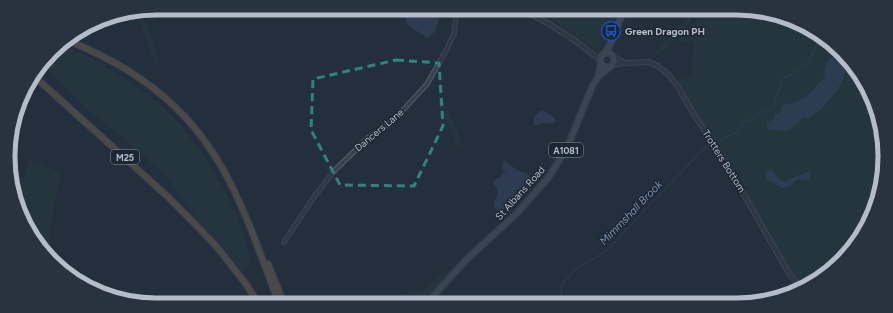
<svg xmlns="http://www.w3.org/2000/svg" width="893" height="313" viewBox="0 0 893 313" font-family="Figtree,sans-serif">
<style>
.green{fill:#263c3f}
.water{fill:#394c67}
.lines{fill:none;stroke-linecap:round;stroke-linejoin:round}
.stream{stroke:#394c67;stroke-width:1}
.minor-casing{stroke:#565f6c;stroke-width:5.5}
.tertiary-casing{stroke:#565f6c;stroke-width:6}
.primary-casing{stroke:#414a57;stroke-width:8}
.motorway-casing{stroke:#434c59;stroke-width:8}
.minor{stroke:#38414e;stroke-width:3.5}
.tertiary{stroke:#38414e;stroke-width:4}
.primary{stroke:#56606e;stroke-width:5.5}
.motorway{stroke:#746855;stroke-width:6}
.marked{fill:none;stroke:#308480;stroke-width:3;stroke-dasharray:8 5;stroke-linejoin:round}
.labels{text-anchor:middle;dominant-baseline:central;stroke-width:3;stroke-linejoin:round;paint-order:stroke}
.shield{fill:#1d2633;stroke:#878f9c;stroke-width:1}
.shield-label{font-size:9px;font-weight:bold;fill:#b4bcc9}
.poi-label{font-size:10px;font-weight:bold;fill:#b4bcc9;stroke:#1d2633;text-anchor:start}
.street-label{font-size:10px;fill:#b4bcc9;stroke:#1d2633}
.water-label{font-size:11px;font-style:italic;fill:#7c92b1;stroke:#1d2633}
.rim{fill:none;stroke:#b4bcc9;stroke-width:5}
</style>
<rect width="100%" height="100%" fill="#242f3e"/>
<path class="green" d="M 141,11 C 147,26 160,49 157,66 L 156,66 L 145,35 L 135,12 Z
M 539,11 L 618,12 L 599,51 L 597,51 Z
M 693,12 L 698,12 L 669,46 L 658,55 L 654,53 L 670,37 Z
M 704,12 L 775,13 L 827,39 L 865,82 L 884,137 L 880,195 L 865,231 L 835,268 L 806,287 L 792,275 L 783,262 L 743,187 L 744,186 L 739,176 L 717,142 L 715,143 L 676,81 L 691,77 L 694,43 L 683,42 L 679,39 Z
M 60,44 L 93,59 L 119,75 L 152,98 L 177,121 L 204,155 L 220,182 L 238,217 L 251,262 L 248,268 L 244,272 L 241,270 L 227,251 L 201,224 L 168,179 L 129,142 L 84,107 L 71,92 L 43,64 Z
M 443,100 L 462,142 L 458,148 L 438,103 Z
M 30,160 L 61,173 L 49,235 L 52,258 L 33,239 L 13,195 L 22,182 Z
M 447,269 L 450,273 L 424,302 L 380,302 L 429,287 Z"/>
<path class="water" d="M 410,10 L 433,10 L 439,15 C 437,26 438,31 427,38 L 408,25 L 405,17 Z
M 832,57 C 861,61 835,95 825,105 C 820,110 814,115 808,119 L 804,118 C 798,121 795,128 788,130 C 781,133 775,129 768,130 L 767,127 L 767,122 L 775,119 L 774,115 L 781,112 L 781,106 C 787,103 792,104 799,101 C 808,96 817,85 825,77 C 823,69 826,63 832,57 Z
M 543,110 L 552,116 L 556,121 L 553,124 L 542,123 L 538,125 L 534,125 C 532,117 537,113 543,110 Z
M 504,160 L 518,171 L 526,173 L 533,180 L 524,189 L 516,190 L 516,196 C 511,202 505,210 498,211 C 489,204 497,200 498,192 C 498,189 494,186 493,183 L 497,178 L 500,177 L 502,173 L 506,172 L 502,169 Z
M 770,170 C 776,173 778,180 784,182 L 799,175 L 803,175 L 808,172 L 811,172 L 811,173 L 810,178 L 808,180 L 802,180 L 798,179 C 796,180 794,181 793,183 C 791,184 790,186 788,187 C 781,191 755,175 770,170 Z"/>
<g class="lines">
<path class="stream" d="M 834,57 L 835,48
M 715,143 L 737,132 L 745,121 L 751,120 L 762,112 L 771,109 L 774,104 L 783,79 L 793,73 L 810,60 L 817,43 L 822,40 L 825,38
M 483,302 L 488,302
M 561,303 L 562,284 L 577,268 L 605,252 L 644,211 L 679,175 L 702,150 L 712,144"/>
<defs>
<path id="minor" d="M 284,242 L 314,197 L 334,171 L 368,138 L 394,120 L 427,84 L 446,51 L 454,34 L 456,16 L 456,10"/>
<path id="tertiary" d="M 525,11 C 541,19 556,28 571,38 C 582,46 592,52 601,62
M 614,57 L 624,63
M 612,65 L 624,63 L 649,62 L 658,66 L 669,75 L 678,87 L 693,113 L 725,161 L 788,272 L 795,281 L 804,289"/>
<path id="primary" d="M600 60a7 7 0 1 1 14 0a7 7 0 1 1-14 0Z
M 604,54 L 611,43 L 623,12
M 598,77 L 611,66
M 428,302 L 466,260 L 517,213 L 548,178 L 567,148 L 592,87 L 598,77 L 601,63"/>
<path id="motorway" d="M 67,40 C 93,51 119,63 142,80 C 223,135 245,214 278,301
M 34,76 L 167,196 L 192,221 L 217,247 L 246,284 L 257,301
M 268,264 L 283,301"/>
</defs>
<use href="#minor" class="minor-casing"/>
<use href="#tertiary" class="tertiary-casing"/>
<use href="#primary" class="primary-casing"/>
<use href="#motorway" class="motorway-casing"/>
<use href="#minor" class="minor"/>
<use href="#tertiary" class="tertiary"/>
<use href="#primary" class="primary"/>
<use href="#motorway" class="motorway"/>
</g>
<path d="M0 0H893V313H0ZM 396,60 L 439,63 L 443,126 L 414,186 L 340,185 L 311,130 L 313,79 Z" fill="#242f3e" fill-opacity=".55" fill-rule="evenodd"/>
<path class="marked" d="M 396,60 L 439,63 L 443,126 L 414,186 L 340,185 L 311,130 L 313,79 Z"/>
<defs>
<symbol id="bus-ring" viewBox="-11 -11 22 22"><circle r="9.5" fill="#1d2633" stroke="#1a4fb4" stroke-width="1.5"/><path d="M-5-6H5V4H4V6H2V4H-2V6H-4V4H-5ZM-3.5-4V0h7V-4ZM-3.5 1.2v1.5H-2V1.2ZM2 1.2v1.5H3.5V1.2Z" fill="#1a4fb4"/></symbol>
</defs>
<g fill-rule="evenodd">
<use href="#bus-ring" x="600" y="20" width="22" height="22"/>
</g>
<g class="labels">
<g class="shield">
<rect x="549" y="143" width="34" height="14" rx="3"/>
<rect x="111" y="150" width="28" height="14" rx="3"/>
</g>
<g class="shield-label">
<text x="566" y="150">A1081</text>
<text x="125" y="157">M25</text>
</g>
<g class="poi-label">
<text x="625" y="31">Green Dragon PH</text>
</g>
<g class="street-label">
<text transform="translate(379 130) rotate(-40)">Dancers Lane</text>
<text transform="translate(724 161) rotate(58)">Trotters Bottom</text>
<text transform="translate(520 193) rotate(-48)">St Albans Road</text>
</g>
<g class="water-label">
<text transform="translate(631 213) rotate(-46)">Mimmshall Brook</text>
</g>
</g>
<path d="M0 0H893V313H0ZM156 15H737A141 141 0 0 1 878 156V157A141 141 0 0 1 737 298H156A141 141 0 0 1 15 157V156A141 141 0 0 1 156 15Z" fill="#29323f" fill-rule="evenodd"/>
<path class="rim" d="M156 15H737A141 141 0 0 1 878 156V157A141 141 0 0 1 737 298H156A141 141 0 0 1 15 157V156A141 141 0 0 1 156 15Z"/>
</svg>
